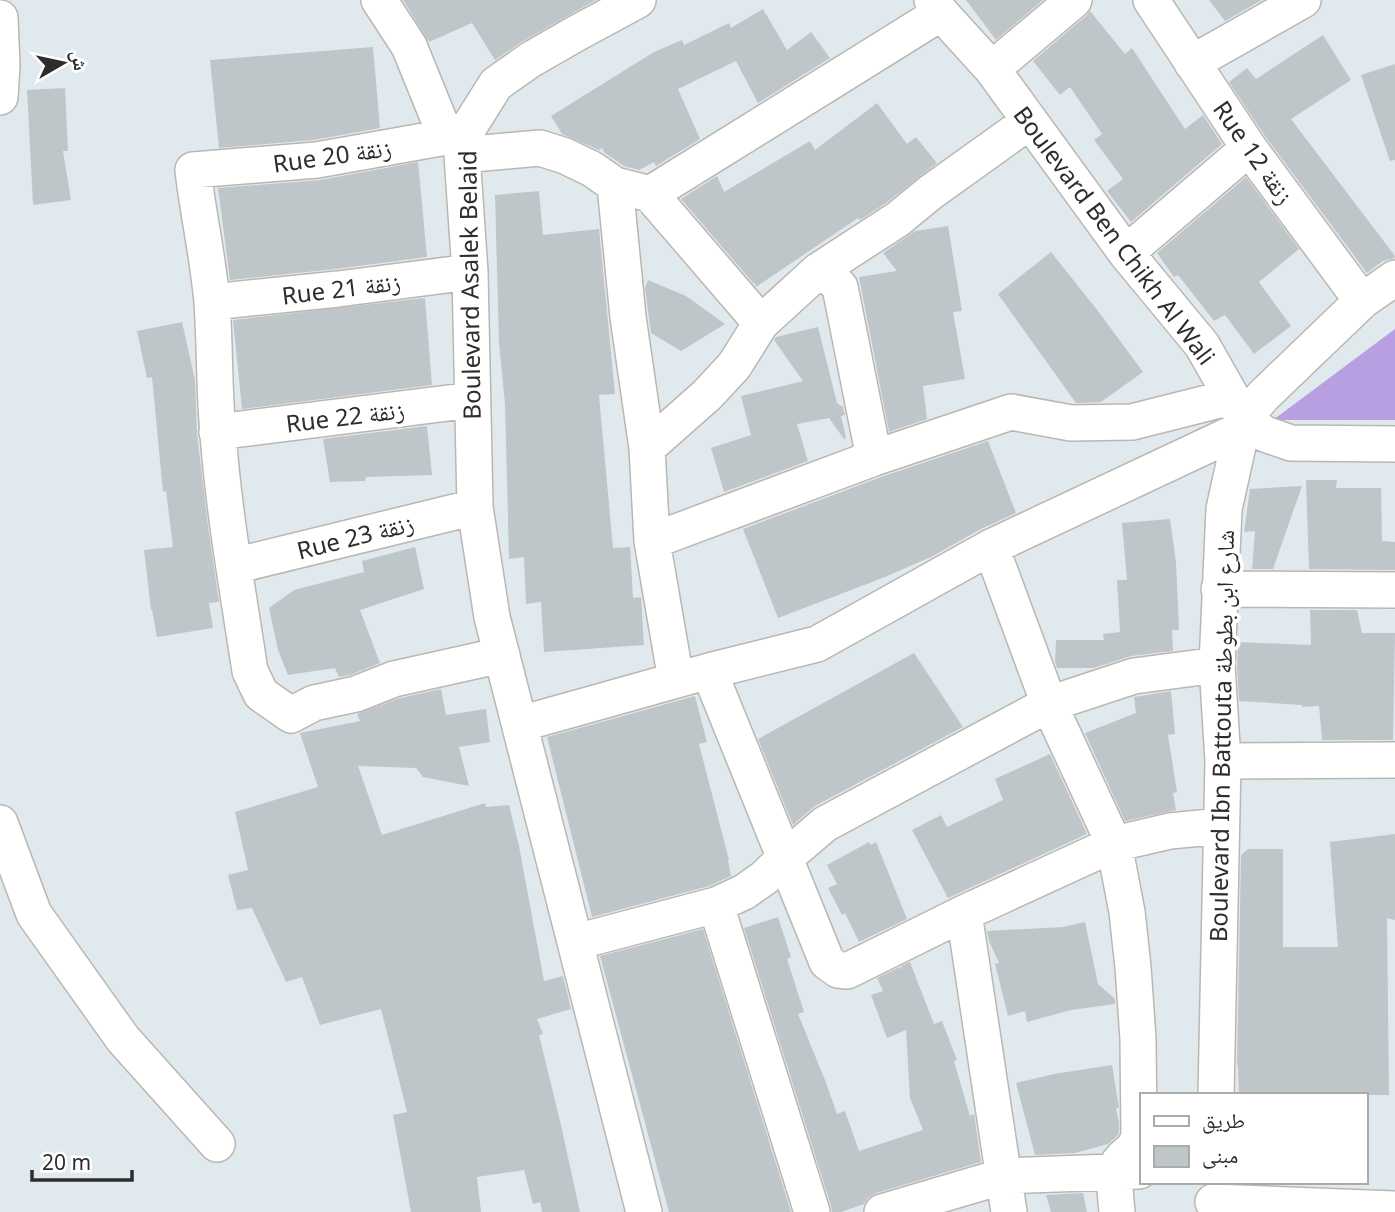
<svg xmlns="http://www.w3.org/2000/svg" width="1395" height="1212" viewBox="0 0 1395 1212" font-family="'Noto Sans','Noto Naskh Arabic',sans-serif">
<style>
.green{fill:#b79fe2}
.building{fill:#bfc6ca}
.lines{fill:none;stroke-linecap:round;stroke-linejoin:round}
.minor-casing{stroke:#bdb6b0;stroke-width:38}
.minor{stroke:#fff;stroke-width:35}
.labels{text-anchor:middle;dominant-baseline:central;stroke-width:7;stroke-linejoin:round;paint-order:stroke}
.street-label{font-size:24px;fill:#2d2d2d;stroke:#fff}
</style>
<rect width="100%" height="100%" fill="#e0eaee"/>
<path class="green" d="M 1395,329 L 1395,420 L 1273,420 Z"/>
<path class="building" d="M 403,0 L 596,0 L 520,43 L 495,60 L 472,23 L 429,42 Z
M 966,0 L 1043,0 L 996,40 Z
M 1209,0 L 1262,0 L 1225,21 Z
M 763,9 L 787,50 L 811,32 L 830,58 L 758,103 L 736,61 L 678,89 L 700,139 L 656,166 L 654,162 L 639,170 L 624,166 L 605,153 L 602,148 L 599,150 L 562,134 L 551,116 L 654,52 L 682,40 L 684,45 L 729,23 L 731,28 Z
M 1090,11 L 1125,54 L 1132,48 L 1185,129 L 1203,115 L 1222,144 L 1131,222 L 1107,191 L 1123,179 L 1094,140 L 1102,134 L 1070,87 L 1060,95 L 1033,61 L 1087,15 Z
M 1323,35 L 1351,80 L 1291,119 L 1395,256 L 1394,258 L 1383,261 L 1367,273 L 1265,136 L 1229,82 L 1247,68 L 1256,79 Z
M 373,47 L 380,128 L 314,140 L 219,148 L 210,60 Z
M 1395,64 L 1395,160 L 1390,161 L 1361,75 Z
M 65,88 L 68,151 L 63,151 L 71,200 L 33,205 L 27,90 Z
M 877,103 L 907,144 L 916,137 L 937,163 L 886,203 L 860,220 L 858,218 L 756,287 L 755,282 L 754,284 L 681,199 L 717,176 L 724,192 L 810,141 L 815,150 Z
M 418,162 L 427,257 L 336,269 L 230,280 L 218,188 L 320,180 Z
M 1246,177 L 1299,249 L 1259,282 L 1291,326 L 1254,354 L 1225,315 L 1214,321 L 1178,275 L 1174,277 L 1157,253 Z
M 539,191 L 543,235 L 599,229 L 615,394 L 599,395 L 613,548 L 630,547 L 633,598 L 641,597 L 644,645 L 544,652 L 541,602 L 526,604 L 524,557 L 509,559 L 505,404 L 499,343 L 495,195 Z
M 948,226 L 962,311 L 953,312 L 965,379 L 923,386 L 927,419 L 889,432 L 859,277 L 897,271 L 883,253 L 915,231 Z
M 1051,252 L 1098,311 L 1143,372 L 1101,402 L 1076,403 L 998,294 Z
M 648,280 L 686,296 L 725,324 L 681,351 L 651,333 L 645,288 Z
M 425,298 L 432,385 L 242,409 L 233,320 Z
M 182,322 L 195,380 L 197,434 L 208,526 L 219,602 L 209,603 L 213,628 L 157,637 L 152,610 L 151,610 L 144,550 L 173,547 L 166,491 L 163,492 L 152,377 L 147,378 L 137,331 Z
M 818,327 L 837,403 L 843,407 L 845,415 L 841,416 L 846,438 L 844,439 L 829,418 L 797,424 L 808,461 L 724,492 L 711,448 L 751,435 L 741,396 L 803,381 L 774,340 L 776,337 Z
M 427,426 L 432,475 L 366,477 L 365,481 L 330,482 L 323,439 Z
M 988,441 L 1016,513 L 981,529 L 931,557 L 880,579 L 778,618 L 743,529 L 881,477 Z
M 1306,480 L 1337,480 L 1336,488 L 1381,488 L 1382,541 L 1395,542 L 1395,570 L 1309,569 Z
M 1302,486 L 1273,569 L 1252,569 L 1255,531 L 1244,532 L 1250,489 Z
M 1170,519 L 1176,562 L 1179,630 L 1172,630 L 1173,651 L 1131,656 L 1094,668 L 1057,668 L 1055,661 L 1056,640 L 1104,640 L 1103,634 L 1120,632 L 1117,580 L 1127,580 L 1122,523 Z
M 415,547 L 424,589 L 360,610 L 380,663 L 350,675 L 339,677 L 335,668 L 288,675 L 278,650 L 269,608 L 294,590 L 364,572 L 362,561 Z
M 1310,610 L 1357,610 L 1362,633 L 1395,633 L 1393,740 L 1322,740 L 1319,706 L 1302,707 L 1302,705 L 1239,701 L 1237,665 L 1238,642 L 1311,645 Z
M 914,653 L 963,727 L 815,806 L 793,825 L 758,739 Z
M 441,689 L 446,715 L 486,709 L 490,742 L 459,747 L 469,786 L 423,777 L 416,768 L 358,766 L 382,835 L 485,803 L 486,807 L 509,805 L 519,846 L 544,981 L 563,976 L 571,1009 L 537,1019 L 543,1034 L 539,1035 L 561,1125 L 580,1212 L 542,1212 L 540,1202 L 533,1204 L 524,1170 L 477,1177 L 481,1212 L 411,1212 L 393,1115 L 407,1112 L 381,1009 L 320,1025 L 302,977 L 286,982 L 252,908 L 237,910 L 228,875 L 248,870 L 235,812 L 318,787 L 300,733 L 360,721 L 357,714 L 400,698 Z
M 1171,691 L 1175,734 L 1168,735 L 1177,792 L 1173,793 L 1176,810 L 1125,821 L 1085,733 L 1136,713 L 1134,697 Z
M 695,696 L 707,742 L 699,744 L 729,860 L 728,860 L 731,876 L 709,886 L 592,917 L 547,737 Z
M 1050,754 L 1087,834 L 948,898 L 912,830 L 941,815 L 947,827 L 1003,800 L 995,779 Z
M 1395,834 L 1395,920 L 1387,918 L 1389,1095 L 1239,1095 L 1238,1065 L 1237,1065 L 1241,855 L 1248,849 L 1283,849 L 1283,947 L 1338,947 L 1330,842 Z
M 869,842 L 871,845 L 876,842 L 907,919 L 859,942 L 845,913 L 842,915 L 828,888 L 837,884 L 827,865 Z
M 778,917 L 791,957 L 787,959 L 804,1012 L 798,1014 L 825,1080 L 837,1114 L 845,1111 L 859,1151 L 923,1130 L 910,1098 L 906,1030 L 887,1038 L 871,995 L 883,991 L 877,978 L 900,967 L 902,969 L 901,966 L 910,962 L 934,1024 L 942,1021 L 957,1060 L 954,1061 L 970,1116 L 974,1114 L 981,1162 L 876,1193 L 868,1198 L 864,1204 L 841,1212 L 832,1212 L 831,1206 L 744,928 Z
M 1085,922 L 1098,984 L 1115,999 L 1115,1004 L 1071,1010 L 1027,1022 L 1025,1011 L 1008,1016 L 995,964 L 999,963 L 989,941 L 987,931 L 1063,927 Z
M 703,929 L 791,1212 L 669,1212 L 600,956 Z
M 1112,1065 L 1119,1108 L 1116,1108 L 1119,1123 L 1119,1132 L 1117,1136 L 1108,1144 L 1075,1153 L 1035,1155 L 1016,1083 L 1054,1074 Z
M 1083,1193 L 1087,1212 L 1051,1212 L 1046,1195 Z"/>
<g class="lines">
<defs>
<path id="minor" d="M 379,0 L 409,46 L 446,137
M 638,0 L 577,33 L 530,60 L 496,84 L 469,127 L 462,155 L 470,272 L 475,507 L 492,617 L 644,1212
M 932,0 L 941,13 L 992,69 L 1126,253 L 1202,345 L 1244,419 L 1265,434 L 1291,443 L 1395,444
M 1151,0 L 1249,148 L 1362,301
M 0,18 L 2,65 L 0,97
M 1192,63 L 1303,0
M 992,69 L 1074,0
M 469,127 L 446,137 L 317,160 L 193,170 C 198,214 208,257 212,302 C 215,346 214,390 218,434 C 224,514 238,592 250,671 L 261,694 L 291,715 L 314,703 L 356,694 L 394,679 L 502,655
M 462,155 L 540,148 L 565,156 L 592,169 L 615,185 L 650,194 L 941,13
M 615,185 L 628,317 L 647,448
M 650,194 L 761,323
M 1126,253 L 1249,148
M 818,271 L 898,219 L 931,192 L 1030,121
M 212,302 L 338,289 L 470,272
M 217,432 L 472,400
M 652,541 L 874,458 L 1011,412 L 1071,423 L 1132,422 L 1231,397
M 991,547 L 1049,704 L 1114,844 L 1127,912 L 1133,967 L 1138,1039 L 1139,1136 C 1133,1154 1128,1150 1119,1162 C 1112,1173 1116,1199 1117,1212
M 234,566 L 475,507
M 1219,589 L 1395,590
M 709,671 L 827,962 L 838,970 L 847,971 L 964,913 L 1114,844 L 1170,831 L 1221,826
M 676,680 L 652,541 L 647,448 L 707,395 L 734,366 L 761,323 L 818,271 L 829,276 L 840,287 L 874,458
M 520,724 L 709,671 L 817,644 L 991,547 L 1242,429
M 1223,761 L 1395,760
M 0,823 L 34,914 L 123,1039 L 217,1144
M 716,905 L 812,1212
M 964,913 L 1009,1212
M 576,942 L 716,905 L 744,892 L 764,878 L 784,859 L 825,824 L 1049,704 L 1134,676 L 1217,665
M 1216,1095 L 1223,761 L 1217,665 L 1224,509 L 1244,419 L 1263,396 L 1362,301 L 1395,278
M 1213,1202 L 1395,1209
M 882,1212 L 1004,1176 L 1139,1171"/>
</defs>
<use href="#minor" class="minor-casing"/>
<use href="#minor" class="minor"/>
</g>
<g class="labels">
<g class="street-label">
<text transform="translate(1254 152) rotate(55)">Rue 12 زنقة</text>
<text transform="translate(332 155) rotate(-8)">Rue 20 زنقة</text>
<text transform="translate(1115 235) rotate(53)">Boulevard Ben Chikh Al Wali</text>
<text transform="translate(469 285) rotate(-91)">Boulevard Asalek Belaid</text>
<text transform="translate(341 288) rotate(-7)">Rue 21 زنقة</text>
<text transform="translate(345 416) rotate(-7)">Rue 22 زنقة</text>
<text transform="translate(355 536) rotate(-14)">Rue 23 زنقة</text>
<text transform="translate(1221 736) rotate(-89)">Boulevard Ibn Battouta شارع ابن بطوطة</text>
</g>
</g>
<rect x="1140" y="1093" width="228" height="91" fill="#ffffff" stroke="#ababab" stroke-width="2"/>
<rect x="1154" y="1116" width="35" height="10" fill="#ffffff" stroke="#ababab" stroke-width="2"/>
<text x="1202" y="1128" font-size="21" fill="#2d2d2d">طريق</text>
<rect x="1154" y="1146" width="35" height="21" fill="#bfc6ca" stroke="#ababab" stroke-width="2"/>
<text x="1202" y="1163" font-size="21" fill="#2d2d2d">مبنى</text>
<g transform="translate(63 63) rotate(81)" stroke="#ffffff" stroke-width="5" paint-order="stroke">
<path d="M0-5L12 26L0 18L-12 26Z" fill="#2d2d2d"/>
<text y="-10" font-size="19" font-weight="bold" text-anchor="middle" fill="#2d2d2d">ش</text>
</g>
<path d="M32 1170v10h100v-10" fill="none" stroke="#2d2d2d" stroke-width="3.5"/>
<text x="42" y="1170" font-size="21" fill="#2d2d2d" stroke="#ffffff" stroke-width="5" paint-order="stroke">20 m</text>
</svg>
